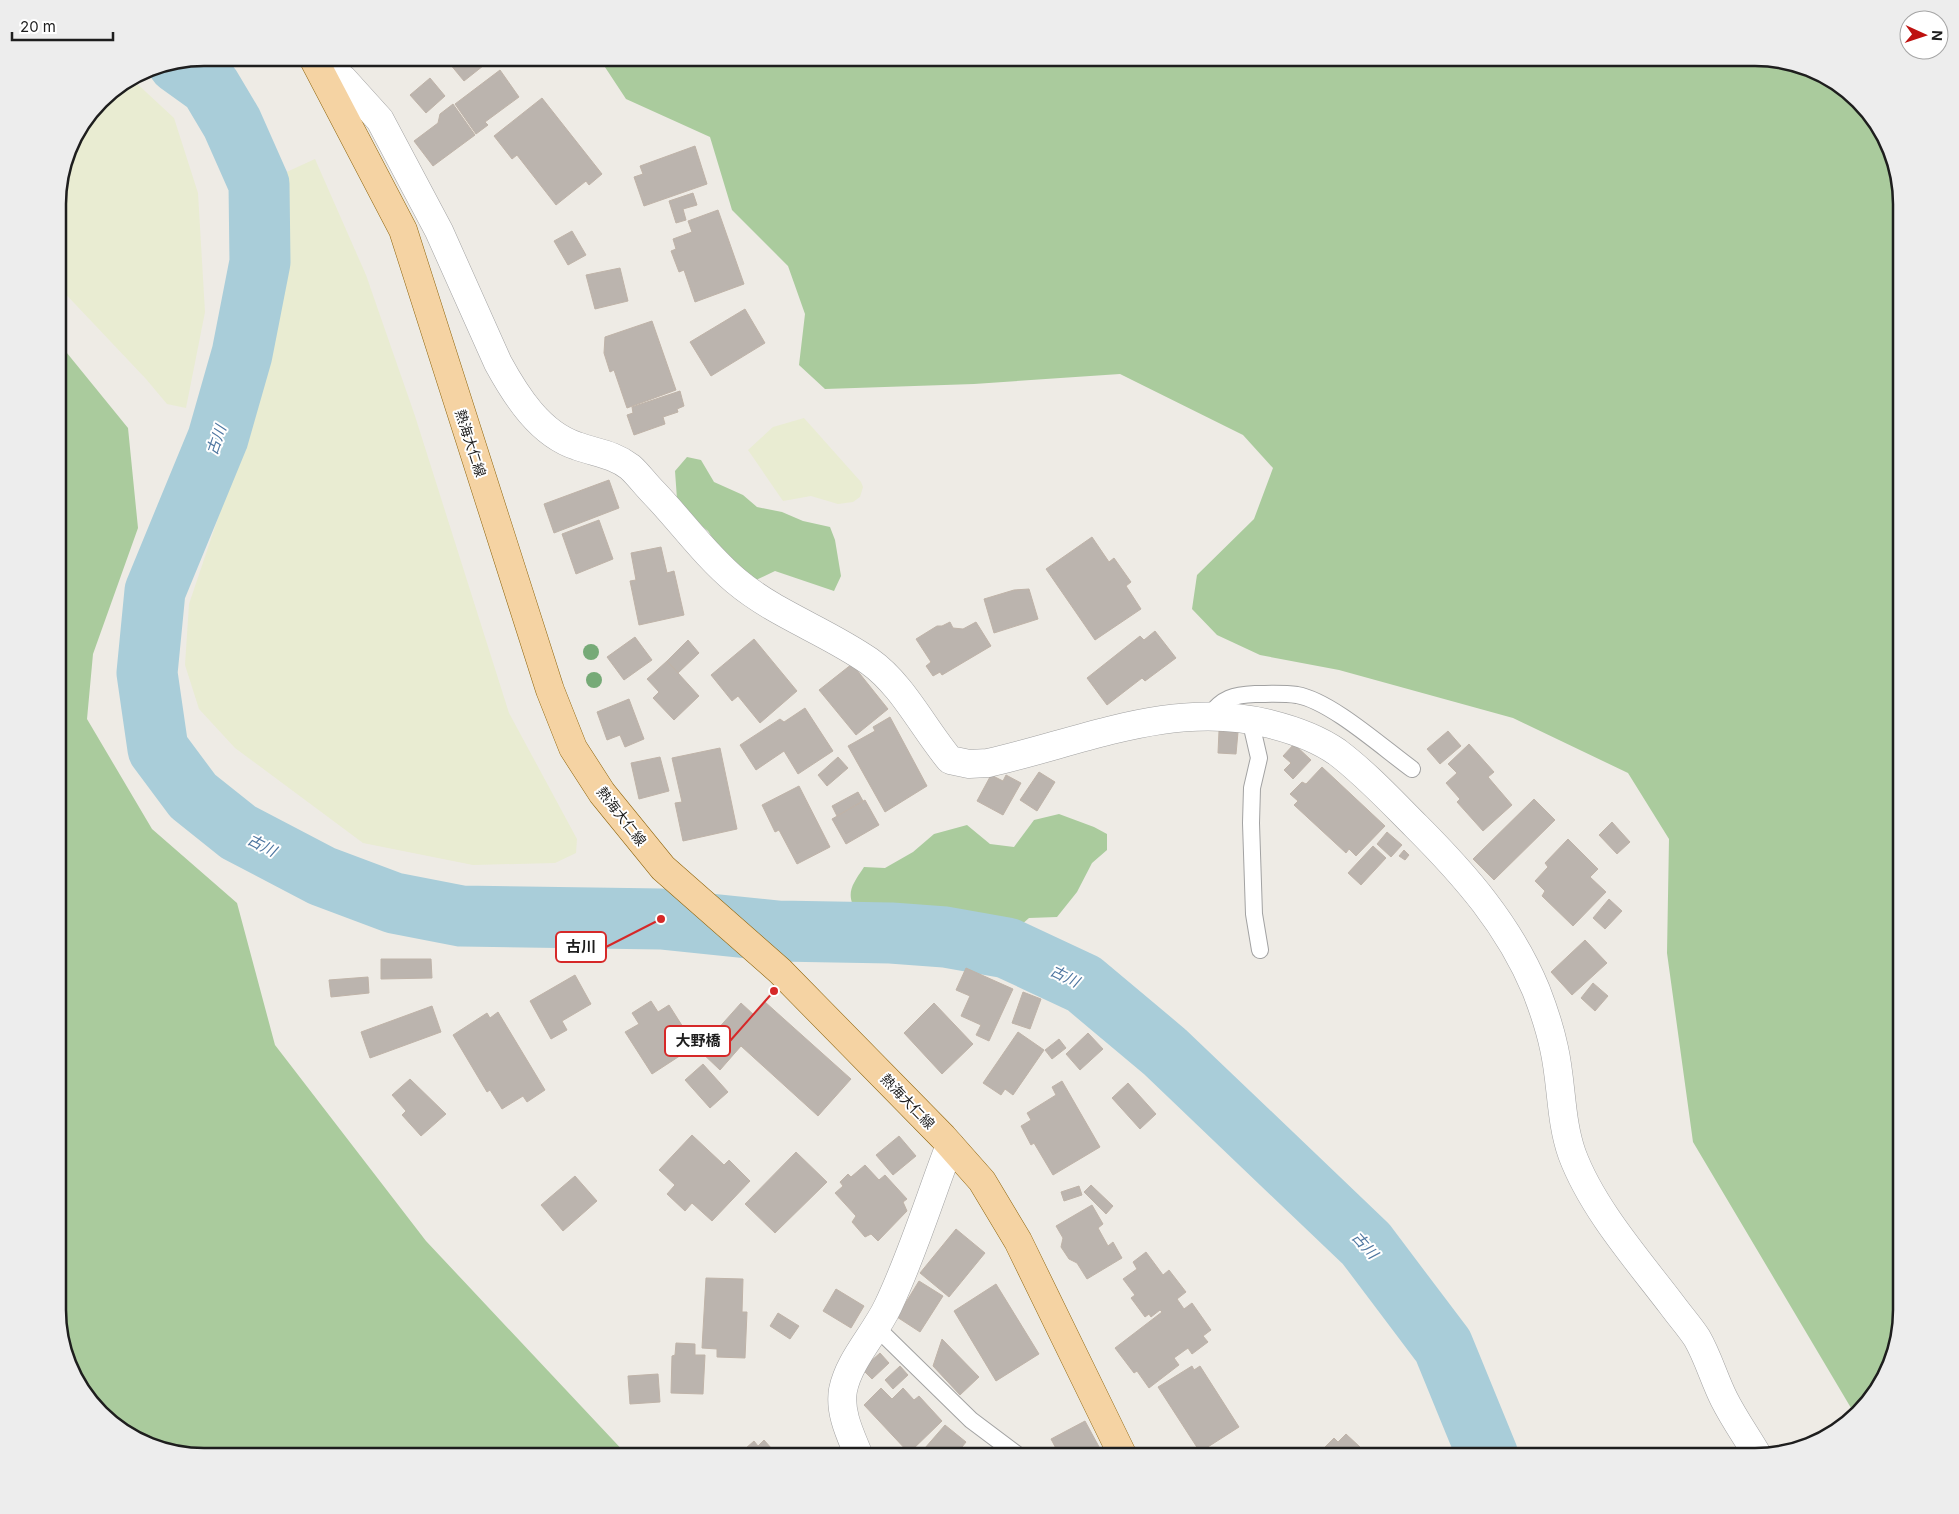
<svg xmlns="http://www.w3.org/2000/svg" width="1959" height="1514" viewBox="0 0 1959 1514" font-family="Inter,'Noto Sans JP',sans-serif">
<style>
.farmland{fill:#e9ecd2}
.forest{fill:#aacb9d}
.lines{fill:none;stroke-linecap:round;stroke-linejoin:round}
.river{stroke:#a9cdd9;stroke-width:61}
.building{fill:#bbb4ae;stroke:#bfb3a8}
.service-casing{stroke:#a2a2a2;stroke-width:18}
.minor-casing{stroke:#a2a2a2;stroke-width:29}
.primary-casing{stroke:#8e640b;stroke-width:29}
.service{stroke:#fff;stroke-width:16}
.minor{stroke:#fff;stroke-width:28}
.primary{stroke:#f5d3a3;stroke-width:28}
.tree{fill:#76aa77}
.labels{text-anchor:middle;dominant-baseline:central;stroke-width:4;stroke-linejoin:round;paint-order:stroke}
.street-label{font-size:14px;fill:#1e1e1e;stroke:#fff}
.water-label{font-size:15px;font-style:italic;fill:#4e76a0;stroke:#fff}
.rim{fill:none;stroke:#1e1e1e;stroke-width:2.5}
.leader{fill:none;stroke:#d62828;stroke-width:2}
.callout-dot{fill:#d62828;stroke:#fff;stroke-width:2}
.callout{fill:#fff;stroke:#d62828;stroke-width:2}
.callout-label{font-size:15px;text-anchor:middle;font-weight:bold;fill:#1e1e1e}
</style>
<rect width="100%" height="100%" fill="#eeebe5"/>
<path class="farmland" d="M 132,79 L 174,118 L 198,193 L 205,312 L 186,408 L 167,404 L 146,379 L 58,286 L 58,195 L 69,148 L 101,100 Z
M 315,159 L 366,275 L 415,416 L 509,713 L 577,839 L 576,853 L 555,863 L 473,865 L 363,843 L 235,748 L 199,709 L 185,665 L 189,604 L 246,435 L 283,287 L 280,175 Z
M 804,418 L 861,482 L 863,487 L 860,497 L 853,502 L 838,504 L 811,496 L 783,501 L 748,450 L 773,427 Z"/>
<path class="forest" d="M 599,58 L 1755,58 L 1802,65 L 1844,88 L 1886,140 L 1901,204 L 1901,1310 C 1894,1352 1890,1384 1854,1413 L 1693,1142 L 1667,953 L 1669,839 L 1628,773 L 1513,718 L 1339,670 L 1260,655 L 1217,635 L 1192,609 L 1197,575 L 1254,519 L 1273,468 L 1243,435 L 1120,374 L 974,384 L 825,389 L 799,365 L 805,314 L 788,266 L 732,210 L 710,137 L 626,99 Z
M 58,342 L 128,428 L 138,528 L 93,654 L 87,719 L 152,829 L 237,903 L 275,1045 L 426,1241 L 628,1456 L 204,1456 L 157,1449 L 115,1426 L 73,1375 L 58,1319 Z
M 687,457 L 701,460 L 714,482 L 743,495 L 757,507 L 782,512 L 803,521 L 830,527 L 835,540 L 841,576 L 834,591 L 775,571 L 756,580 L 730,565 L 708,531 L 686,513 L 677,499 L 675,471 Z
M 1059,814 L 1094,827 L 1107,834 L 1107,850 L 1092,863 L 1077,892 L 1057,917 L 1029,918 L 1013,932 L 926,924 L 897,925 L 875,917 L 859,917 C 845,894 850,888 864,867 L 885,868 L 913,852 L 934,834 L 967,825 L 990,844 L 1014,847 L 1034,820 Z"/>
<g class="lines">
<path class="river" d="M 178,63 L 210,86 L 232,123 L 259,184 L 260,262 L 242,354 L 218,438 L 155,591 L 147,673 L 158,749 L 193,796 L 238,832 L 322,876 L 394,903 L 461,916 L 661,919 L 778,931 L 891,933 L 945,937 L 1007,948 L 1084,984 L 1165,1052 L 1366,1244 L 1443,1346 L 1488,1456"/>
</g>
<path class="building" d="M 445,58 L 493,58 L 464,81 Z
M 500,70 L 519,97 L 485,122 L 488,125 L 476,134 L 455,104 Z
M 430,78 L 445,96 L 426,113 L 410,95 Z
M 542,98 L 602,174 L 589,185 L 586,181 L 556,205 L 517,155 L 512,159 L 494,136 Z
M 453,104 L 475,135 L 433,166 L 414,141 L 438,123 L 440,114 Z
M 695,146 L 707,184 L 644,206 L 634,177 L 643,174 L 640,166 Z
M 693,193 L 697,205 L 683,209 L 686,220 L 676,223 L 669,201 Z
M 718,210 L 744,284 L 695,302 L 684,270 L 679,272 L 671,251 L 676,249 L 673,239 L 692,232 L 688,221 Z
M 572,231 L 586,255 L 568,265 L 554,241 Z
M 620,268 L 628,301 L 595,309 L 586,275 Z
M 745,309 L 765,343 L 711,376 L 690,342 Z
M 652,321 L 676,390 L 627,408 L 614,370 L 610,372 L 604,353 L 605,337 Z
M 680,391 L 684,406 L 677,409 L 678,412 L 663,417 L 665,424 L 634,435 L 627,415 L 633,413 L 632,407 Z
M 609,480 L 619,508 L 554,533 L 544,504 Z
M 599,520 L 613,559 L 576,574 L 562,534 Z
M 1092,537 L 1109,562 L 1114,558 L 1131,582 L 1126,586 L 1141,609 L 1095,640 L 1046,569 Z
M 661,547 L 667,573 L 674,571 L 684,615 L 639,625 L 630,581 L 636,580 L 631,553 Z
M 1029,589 L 1038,619 L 994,633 L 984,599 L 1014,590 Z
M 950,622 L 953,628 L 963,629 L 976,622 L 991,646 L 942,675 L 940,672 L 933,676 L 926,666 L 931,662 L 916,639 L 937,626 L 942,626 Z
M 1155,631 L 1176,658 L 1145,681 L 1142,678 L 1107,705 L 1087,678 L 1140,636 L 1144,640 Z
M 635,637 L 652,660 L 624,680 L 607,657 Z
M 754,639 L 797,691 L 760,723 L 738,696 L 732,701 L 711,675 Z
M 688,640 L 699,653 L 678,673 L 667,661 Z
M 667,661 L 699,696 L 674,720 L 653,698 L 659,692 L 647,679 Z
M 852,664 L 888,709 L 856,735 L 819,690 Z
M 629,699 L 644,739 L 625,747 L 620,735 L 607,740 L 597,712 Z
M 805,708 L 833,751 L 798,774 L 784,751 L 756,770 L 740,745 L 780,719 L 784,722 Z
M 890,717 L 927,786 L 885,812 L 848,746 L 875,731 L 873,727 Z
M 1219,731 L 1238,732 L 1236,754 L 1218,753 Z
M 1448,731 L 1461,746 L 1440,764 L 1427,749 Z
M 1294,744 L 1311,760 L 1293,779 L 1284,770 L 1291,763 L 1283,756 Z
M 1469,744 L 1494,772 L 1488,777 L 1512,805 L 1483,831 L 1457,802 L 1460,799 L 1446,783 L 1457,773 L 1448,764 Z
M 720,748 L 737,829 L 683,841 L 675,803 L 682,802 L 672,758 Z
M 660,757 L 669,791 L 639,799 L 631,763 Z
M 838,757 L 848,768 L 827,786 L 818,775 Z
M 1322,767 L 1385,826 L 1356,856 L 1349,849 L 1346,853 L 1294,805 L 1298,801 L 1290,794 L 1302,782 L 1306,784 Z
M 1039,772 L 1055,782 L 1037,811 L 1020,800 Z
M 991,775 L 1003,781 L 1006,775 L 1021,783 L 1003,815 L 977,801 Z
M 799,786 L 830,847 L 797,864 L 779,830 L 775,832 L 762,805 Z
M 858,792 L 863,801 L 837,816 L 832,806 Z
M 1534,799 L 1555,820 L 1494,880 L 1473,859 Z
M 865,800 L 879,825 L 846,844 L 832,819 Z
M 1612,822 L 1630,842 L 1617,854 L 1599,835 Z
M 1387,832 L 1402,845 L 1391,857 L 1377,844 Z
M 1568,839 L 1598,869 L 1590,877 L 1606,892 L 1573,926 L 1542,896 L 1545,891 L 1535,881 L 1548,867 L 1545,863 Z
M 1373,846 L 1386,858 L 1361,885 L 1348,873 Z
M 1404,850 L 1409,855 L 1405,860 L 1399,856 Z
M 1609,899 L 1622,911 L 1605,929 L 1593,918 Z
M 1585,940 L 1607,963 L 1572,995 L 1551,972 Z
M 381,959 L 431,959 L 432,978 L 381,979 Z
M 966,968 L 1013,989 L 989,1041 L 976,1035 L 981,1025 L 961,1016 L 970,996 L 956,990 Z
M 575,975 L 591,1004 L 562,1021 L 567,1030 L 551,1039 L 530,1001 Z
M 368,977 L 369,993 L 331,997 L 329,980 Z
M 1593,983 L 1608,996 L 1595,1011 L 1581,998 Z
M 1023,992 L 1041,999 L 1030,1029 L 1012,1023 Z
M 651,1001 L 658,1012 L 669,1005 L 695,1046 L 652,1074 L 625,1032 L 639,1024 L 632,1013 Z
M 765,1002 L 851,1079 L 818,1116 L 741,1046 L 720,1070 L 699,1050 L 741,1003 L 754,1015 Z
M 934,1003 L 973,1044 L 942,1074 L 904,1033 Z
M 432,1006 L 441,1032 L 370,1058 L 361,1032 Z
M 498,1012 L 545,1090 L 527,1102 L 523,1096 L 502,1109 L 490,1090 L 487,1092 L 453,1035 L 487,1013 L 490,1018 Z
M 1018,1032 L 1044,1050 L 1013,1095 L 1005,1089 L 1001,1095 L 983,1083 Z
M 1088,1033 L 1103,1049 L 1080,1070 L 1066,1054 Z
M 1059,1039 L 1066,1048 L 1052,1059 L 1045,1050 Z
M 703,1064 L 728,1092 L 710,1108 L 685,1080 Z
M 410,1079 L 446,1114 L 421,1136 L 402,1115 L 406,1111 L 392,1095 Z
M 1062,1081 L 1100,1147 L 1053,1175 L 1034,1143 L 1031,1145 L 1021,1126 L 1031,1120 L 1027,1113 L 1056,1095 L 1052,1087 Z
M 1128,1083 L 1156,1114 L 1140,1129 L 1112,1098 Z
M 692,1135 L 724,1165 L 729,1160 L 750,1181 L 712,1221 L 692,1203 L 685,1211 L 667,1194 L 675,1185 L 659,1170 Z
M 899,1136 L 916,1156 L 893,1175 L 876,1155 Z
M 796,1152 L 827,1182 L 775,1233 L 745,1204 Z
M 865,1165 L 879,1180 L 885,1175 L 907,1199 L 903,1202 L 907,1211 L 878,1241 L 871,1234 L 865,1237 L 852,1222 L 856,1216 L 835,1193 L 843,1186 L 840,1182 L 848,1174 L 851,1177 Z
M 575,1176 L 597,1201 L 563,1231 L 541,1205 Z
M 1091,1185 L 1113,1206 L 1106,1214 L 1084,1192 Z
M 1079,1186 L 1082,1195 L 1064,1201 L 1061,1192 Z
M 1092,1205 L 1103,1224 L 1098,1228 L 1108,1246 L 1113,1242 L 1122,1258 L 1087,1279 L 1077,1263 L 1069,1259 L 1061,1247 L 1063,1238 L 1056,1226 Z
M 956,1229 L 985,1253 L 949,1297 L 920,1273 Z
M 1146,1252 L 1163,1275 L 1169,1270 L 1186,1292 L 1177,1299 L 1184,1309 L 1192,1303 L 1211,1330 L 1203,1336 L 1208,1342 L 1192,1354 L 1188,1348 L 1174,1358 L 1179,1365 L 1149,1388 L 1137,1371 L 1134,1373 L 1115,1348 L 1162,1312 L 1160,1310 L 1151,1317 L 1149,1314 L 1145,1317 L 1131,1298 L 1135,1295 L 1123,1279 L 1137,1269 L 1133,1262 Z
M 706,1278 L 743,1279 L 742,1312 L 747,1312 L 745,1358 L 717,1357 L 717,1349 L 702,1348 Z
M 919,1281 L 943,1296 L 920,1332 L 897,1317 Z
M 996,1284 L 1039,1354 L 996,1381 L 954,1311 Z
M 836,1289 L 864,1306 L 851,1328 L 823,1311 Z
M 778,1313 L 799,1326 L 790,1339 L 770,1326 Z
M 942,1339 L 979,1377 L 960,1395 L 933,1366 Z
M 676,1343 L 695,1344 L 695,1355 L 705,1355 L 703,1394 L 671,1393 L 672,1356 L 675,1355 Z
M 880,1353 L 889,1363 L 872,1379 L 862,1369 Z
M 900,1366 L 908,1375 L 893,1389 L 885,1380 Z
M 1192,1366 L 1194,1370 L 1200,1366 L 1239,1427 L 1200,1452 L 1158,1387 Z
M 658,1374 L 660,1402 L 630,1404 L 628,1376 Z
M 881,1388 L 892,1399 L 903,1388 L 914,1400 L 919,1396 L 942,1421 L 909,1453 L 864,1405 Z
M 1085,1421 L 1104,1456 L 1060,1456 L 1051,1439 Z
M 945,1425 L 966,1442 L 962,1447 L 974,1456 L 918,1456 Z
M 1346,1434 L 1360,1447 L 1351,1456 L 1316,1456 L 1334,1438 L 1338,1442 Z
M 764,1440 L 772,1449 L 772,1456 L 737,1456 L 754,1441 L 758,1446 Z"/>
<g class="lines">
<defs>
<path id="service" d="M 1209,716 C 1222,698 1234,695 1255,694 C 1268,694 1283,693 1297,695 C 1331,701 1383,748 1412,769
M 1250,719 L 1259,758 L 1252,788 L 1251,823 L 1254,914 L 1260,950
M 877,1328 L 971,1420 L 1019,1456"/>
<path id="minor" d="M 316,58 L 343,79 L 380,120 L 439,231 L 498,363 C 516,396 540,434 577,446 C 596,453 613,454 630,467 C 638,474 645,484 653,492 C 681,521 704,554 736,581 C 775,614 826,631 869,661 C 903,685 923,728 950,760 L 969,764 L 988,763 C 1082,742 1173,699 1270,724 C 1294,730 1317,738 1337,752 C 1365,773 1391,801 1416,826 C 1465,875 1509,925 1536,990 C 1543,1008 1550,1029 1554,1048 C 1562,1083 1560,1120 1572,1154 C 1592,1208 1637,1259 1672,1305 C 1680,1316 1690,1327 1697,1338 C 1708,1357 1714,1379 1724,1399 C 1734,1419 1747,1437 1758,1456
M 859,1456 C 851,1436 839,1413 843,1390 C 849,1360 875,1334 888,1306 C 912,1256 930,1197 950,1145"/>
<path id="primary" d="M 313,58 L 403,230 L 550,690 L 573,748 L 602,793 L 663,868 L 780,971 L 943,1137 L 982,1181 L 1018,1241 L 1123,1456"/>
</defs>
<use href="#service" class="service-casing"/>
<use href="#minor" class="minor-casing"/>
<use href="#primary" class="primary-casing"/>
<use href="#service" class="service"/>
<use href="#minor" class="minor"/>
<use href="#primary" class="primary"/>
</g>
<g class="tree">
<circle cx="591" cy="652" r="8"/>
<circle cx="594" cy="680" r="8"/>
</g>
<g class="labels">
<g class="street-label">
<text transform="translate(471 443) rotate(72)">熱海大仁線</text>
<text transform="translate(622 816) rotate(52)">熱海大仁線</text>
<text transform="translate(908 1101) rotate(46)">熱海大仁線</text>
</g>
<g class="water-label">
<text transform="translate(216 440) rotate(-71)">古川</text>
<text transform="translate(262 845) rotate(27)">古川</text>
<text transform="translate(1065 976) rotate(26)">古川</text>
<text transform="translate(1365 1245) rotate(48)">古川</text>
</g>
</g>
<path d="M0 0H1959V1514H0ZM204 66H1755A138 138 0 0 1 1893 204V1310A138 138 0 0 1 1755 1448H204A138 138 0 0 1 66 1310V204A138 138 0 0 1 204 66Z" fill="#ededed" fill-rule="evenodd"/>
<path class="rim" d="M204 66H1755A138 138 0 0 1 1893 204V1310A138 138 0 0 1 1755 1448H204A138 138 0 0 1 66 1310V204A138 138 0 0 1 204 66Z"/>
<path class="leader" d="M661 919L606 947M774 991L730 1041"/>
<g class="callout-dot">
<circle cx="661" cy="919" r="5"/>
<circle cx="774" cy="991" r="5"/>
</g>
<g class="callout">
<rect x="556" y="932" width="50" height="30" rx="5"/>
<rect x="665" y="1026" width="65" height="30" rx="5"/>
</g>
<g class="callout-label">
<text x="581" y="952">古川</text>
<text x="698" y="1046">大野橋</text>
</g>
<g transform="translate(1924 35) rotate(93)"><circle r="24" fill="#ffffff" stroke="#a5a5a5"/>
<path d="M0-4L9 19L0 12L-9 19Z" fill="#be110f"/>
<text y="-8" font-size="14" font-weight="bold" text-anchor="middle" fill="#1e1e1e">N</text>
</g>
<path d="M12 32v8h101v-8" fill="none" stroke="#1e1e1e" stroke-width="2.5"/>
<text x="20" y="32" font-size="15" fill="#1e1e1e" stroke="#ffffff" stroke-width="4" paint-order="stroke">20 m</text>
</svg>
